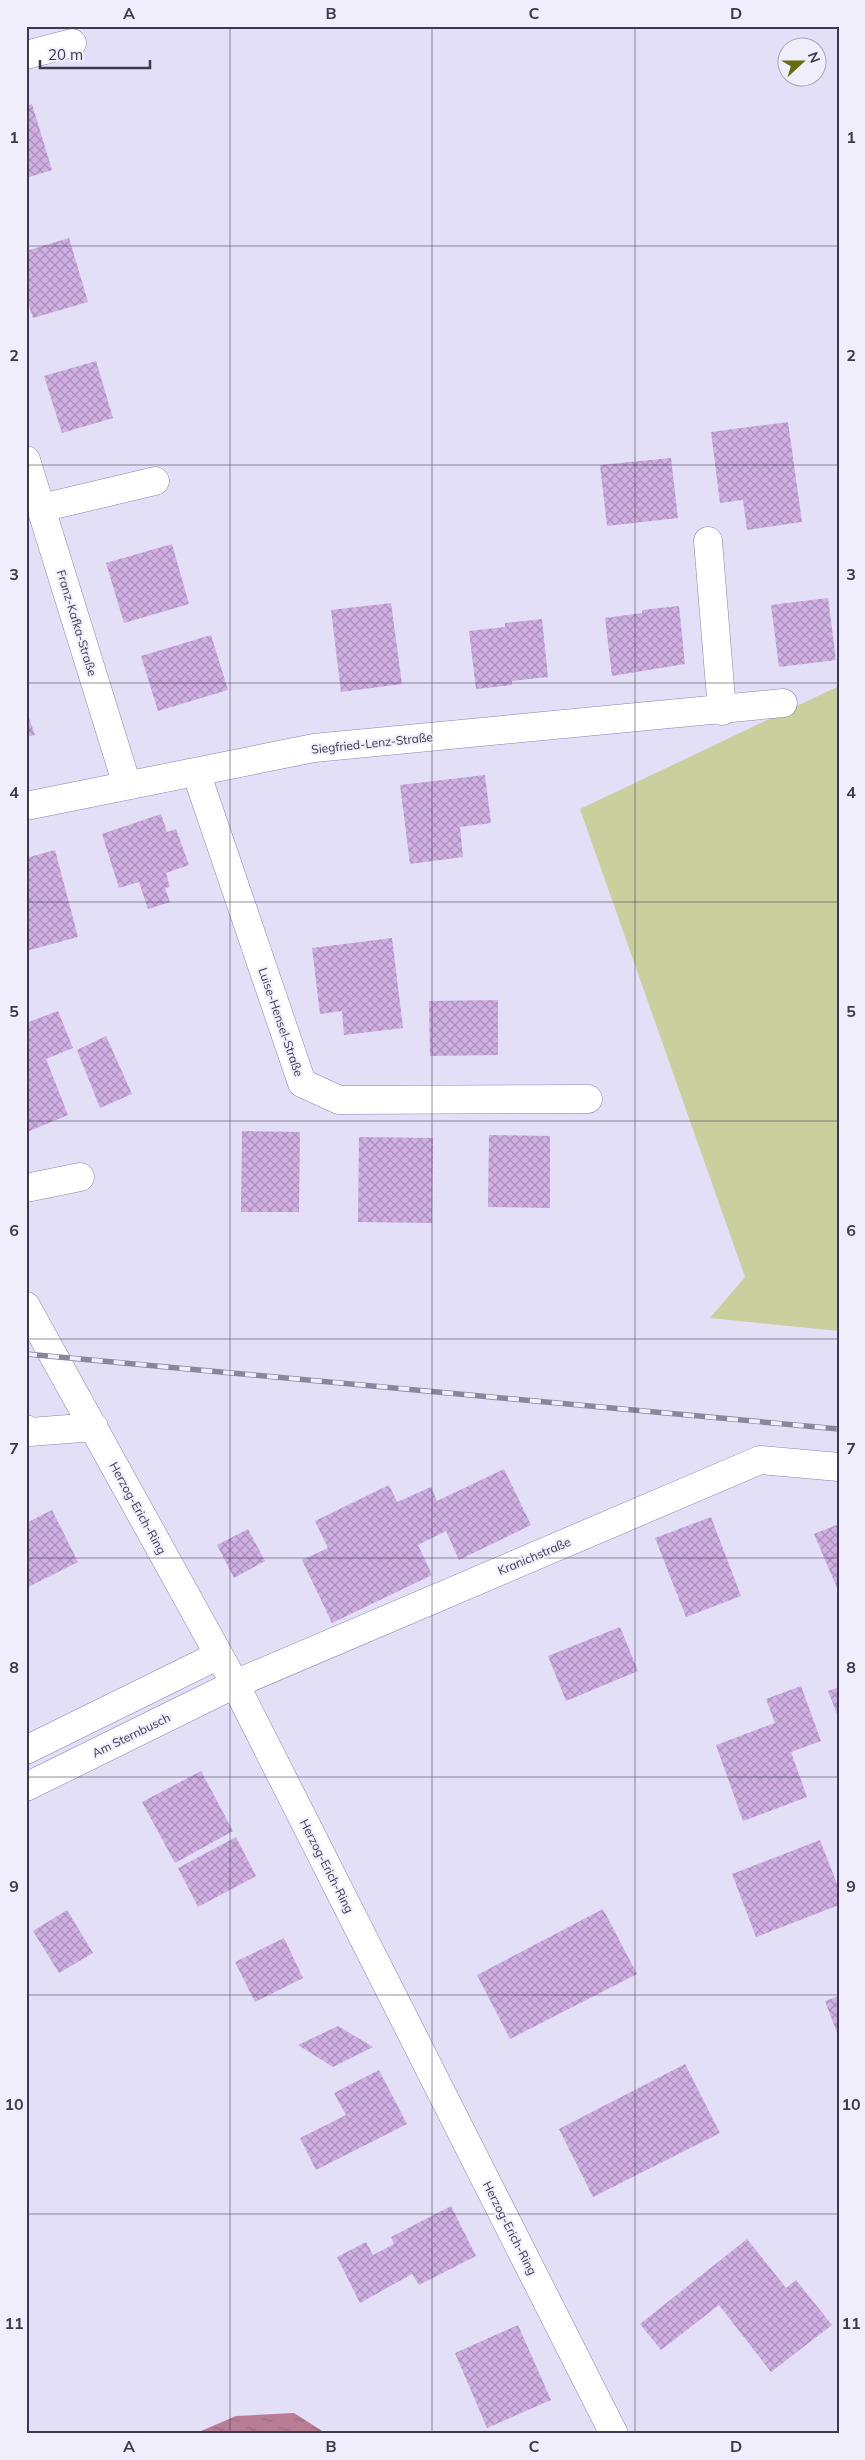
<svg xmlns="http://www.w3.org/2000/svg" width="865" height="2460" viewBox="0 0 865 2460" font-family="Mulish,sans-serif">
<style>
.green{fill:#c9cf9d}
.water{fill:url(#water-ripples)}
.building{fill:url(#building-cross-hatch)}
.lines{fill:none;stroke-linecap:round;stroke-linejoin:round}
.minor-casing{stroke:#8c81b8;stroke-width:29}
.minor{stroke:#fff;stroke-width:28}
.rail-casing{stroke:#89859d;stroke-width:5.5}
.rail{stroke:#f0eefa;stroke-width:4;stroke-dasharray:11;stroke-linecap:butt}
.grid{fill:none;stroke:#3c384f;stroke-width:1;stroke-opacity:0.55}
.labels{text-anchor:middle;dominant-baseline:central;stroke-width:4;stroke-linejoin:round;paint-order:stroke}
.street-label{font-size:12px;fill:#3c384f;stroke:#f0eefa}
.neatline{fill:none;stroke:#3c384f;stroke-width:2}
.grid-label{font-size:16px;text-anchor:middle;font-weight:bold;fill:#3c384f}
</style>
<defs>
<pattern id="water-ripples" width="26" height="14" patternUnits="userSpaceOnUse" patternTransform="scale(1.25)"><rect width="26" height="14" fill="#b87d95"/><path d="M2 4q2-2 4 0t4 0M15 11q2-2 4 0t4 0" fill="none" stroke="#97677c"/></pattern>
<pattern id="building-cross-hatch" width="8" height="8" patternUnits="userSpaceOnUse" patternTransform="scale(1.25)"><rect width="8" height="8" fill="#d0afe3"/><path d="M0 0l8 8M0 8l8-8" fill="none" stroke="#aa8fba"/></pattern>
</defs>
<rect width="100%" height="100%" fill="#e3dff7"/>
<path class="green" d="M 839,686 L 839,1331 L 710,1318 L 745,1277 L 580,809 Z"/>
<path class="water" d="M 294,2413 L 327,2434 L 194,2434 L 236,2416 Z"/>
<path class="building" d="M 32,104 L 52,170 L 26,178 L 26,106 Z
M 69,238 L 88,302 L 33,318 L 26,297 L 26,251 Z
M 96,361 L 113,418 L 62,433 L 44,376 Z
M 788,422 L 802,522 L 747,530 L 743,500 L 720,503 L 711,432 Z
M 671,458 L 678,518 L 607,526 L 600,465 Z
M 172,544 L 189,604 L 124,623 L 106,563 Z
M 828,598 L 836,660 L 779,667 L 771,605 Z
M 391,603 L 402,684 L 341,692 L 331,610 Z
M 679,606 L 685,664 L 612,676 L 605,618 L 642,613 L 642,610 Z
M 542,619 L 548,677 L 512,681 L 512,685 L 476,689 L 469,631 L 505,627 L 505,623 Z
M 211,635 L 228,690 L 158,711 L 141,656 Z
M 26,710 L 35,735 L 26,737 Z
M 485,775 L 491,823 L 460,827 L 463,857 L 410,864 L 400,785 Z
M 161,814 L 167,832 L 176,829 L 189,865 L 166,873 L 170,887 L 165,888 L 170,902 L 148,909 L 139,882 L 119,888 L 102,834 Z
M 55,850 L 78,937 L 26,951 L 26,858 Z
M 392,938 L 403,1028 L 344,1035 L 342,1011 L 320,1014 L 312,948 Z
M 498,1000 L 498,1055 L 430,1056 L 429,1001 Z
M 58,1011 L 73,1048 L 46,1059 L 68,1115 L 27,1132 L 26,1023 Z
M 106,1036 L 132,1094 L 100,1108 L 77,1050 Z
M 242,1131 L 300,1132 L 299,1212 L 241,1212 Z
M 489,1135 L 550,1136 L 550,1208 L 488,1207 Z
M 359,1137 L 433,1138 L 432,1223 L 358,1222 Z
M 504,1469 L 531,1525 L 459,1560 L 446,1531 L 418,1545 L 432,1575 L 332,1623 L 302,1560 L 328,1548 L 315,1521 L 389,1485 L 397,1502 L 431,1487 L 437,1501 Z
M 52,1510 L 78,1562 L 26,1588 L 26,1523 Z
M 711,1517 L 741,1596 L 686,1617 L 655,1538 Z
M 839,1524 L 839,1587 L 837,1588 L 814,1534 Z
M 248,1529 L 265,1561 L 234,1578 L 217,1545 Z
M 620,1627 L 638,1671 L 566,1701 L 548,1656 Z
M 801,1686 L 821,1741 L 791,1752 L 807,1797 L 743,1821 L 716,1745 L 775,1723 L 766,1699 Z
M 839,1687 L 839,1719 L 828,1691 Z
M 201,1771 L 233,1831 L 175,1863 L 142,1802 Z
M 236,1837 L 256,1876 L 198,1907 L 178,1868 Z
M 820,1840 L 839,1889 L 839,1905 L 756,1937 L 732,1874 Z
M 603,1909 L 637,1974 L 510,2039 L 477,1975 Z
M 67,1910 L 93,1953 L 59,1973 L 33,1931 Z
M 284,1938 L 303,1978 L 255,2002 L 235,1962 Z
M 839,1996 L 839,2038 L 825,2001 Z
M 338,2026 L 373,2047 L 333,2067 L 298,2045 Z
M 685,2064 L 720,2133 L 593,2197 L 559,2129 Z
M 379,2070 L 407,2124 L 316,2170 L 300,2138 L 346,2115 L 334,2093 Z
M 451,2206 L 476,2256 L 419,2285 L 412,2274 L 360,2303 L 337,2257 L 366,2242 L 373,2255 L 394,2244 L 391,2237 Z
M 747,2239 L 786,2288 L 796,2280 L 832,2325 L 771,2372 L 719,2305 L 661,2350 L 640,2324 Z
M 518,2325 L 551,2400 L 487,2428 L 455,2353 Z"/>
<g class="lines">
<defs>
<path id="minor" d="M 26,55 L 72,43
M 26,460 L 127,785
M 41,508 L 155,481
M 708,541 L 722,711
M 196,772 L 302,1083 L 339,1100 L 588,1099
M 26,806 L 314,748 L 783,703
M 26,1188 L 80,1177
M 26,1306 L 235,1684 L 614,2434
M 26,1429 L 30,1432 L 94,1427
M 26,1750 L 219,1655
M 26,1787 L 235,1684 L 760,1460 L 839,1467"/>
</defs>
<use href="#minor" class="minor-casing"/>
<use href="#minor" class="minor"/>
<defs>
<path id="rail" d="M 26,1354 L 839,1429"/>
</defs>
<use href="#rail" class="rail-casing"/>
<use href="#rail" class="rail"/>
</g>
<path class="grid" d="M 230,26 L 230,2434M 432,26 L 432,2434M 635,26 L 635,2434M 26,246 L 839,246M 26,465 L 839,465M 26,683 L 839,683M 26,902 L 839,902M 26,1121 L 839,1121M 26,1339 L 839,1339M 26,1558 L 839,1558M 26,1777 L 839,1777M 26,1995 L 839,1995M 26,2214 L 839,2214"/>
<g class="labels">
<g class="street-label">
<text transform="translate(77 623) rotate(73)">Franz-Kafka-Straße</text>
<text transform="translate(372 743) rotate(-6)">Siegfried-Lenz-Straße</text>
<text transform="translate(281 1022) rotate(71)">Luise-Hensel-Straße</text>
<text transform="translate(138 1508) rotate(61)">Herzog-Erich-Ring</text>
<text transform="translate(534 1556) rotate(-23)">Kranichstraße</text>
<text transform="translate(131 1735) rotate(-26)">Am Sternbusch</text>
<text transform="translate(327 1866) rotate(63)">Herzog-Erich-Ring</text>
<text transform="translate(510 2228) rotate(63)">Herzog-Erich-Ring</text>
</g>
</g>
<rect width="865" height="2460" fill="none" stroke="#f0eefa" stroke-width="55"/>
<g transform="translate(802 62) rotate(69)"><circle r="24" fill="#f0eefa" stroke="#a8a5b6"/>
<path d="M0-4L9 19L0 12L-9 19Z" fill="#666b0e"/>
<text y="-8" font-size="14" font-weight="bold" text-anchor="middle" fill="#3c384f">N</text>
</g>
<path d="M40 60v8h110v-8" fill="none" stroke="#3c384f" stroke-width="2.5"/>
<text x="48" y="60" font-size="15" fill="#3c384f" stroke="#f0eefa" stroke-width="4" paint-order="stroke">20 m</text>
<rect x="28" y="28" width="810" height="2404" class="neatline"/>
<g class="grid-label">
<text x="129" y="19">A</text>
<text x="331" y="19">B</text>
<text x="534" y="19">C</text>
<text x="736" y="19">D</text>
<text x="14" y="143">1</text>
<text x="851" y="143">1</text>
<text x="14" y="361">2</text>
<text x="851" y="361">2</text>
<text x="14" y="580">3</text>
<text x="851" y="580">3</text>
<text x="14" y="798">4</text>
<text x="851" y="798">4</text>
<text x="14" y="1017">5</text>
<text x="851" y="1017">5</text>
<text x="14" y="1236">6</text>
<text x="851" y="1236">6</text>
<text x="14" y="1454">7</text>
<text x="851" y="1454">7</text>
<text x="14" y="1673">8</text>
<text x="851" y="1673">8</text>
<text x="14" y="1892">9</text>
<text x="851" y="1892">9</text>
<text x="14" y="2110">10</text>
<text x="851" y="2110">10</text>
<text x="14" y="2329">11</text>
<text x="851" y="2329">11</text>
<text x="129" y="2452">A</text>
<text x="331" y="2452">B</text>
<text x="534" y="2452">C</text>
<text x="736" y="2452">D</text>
</g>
</svg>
